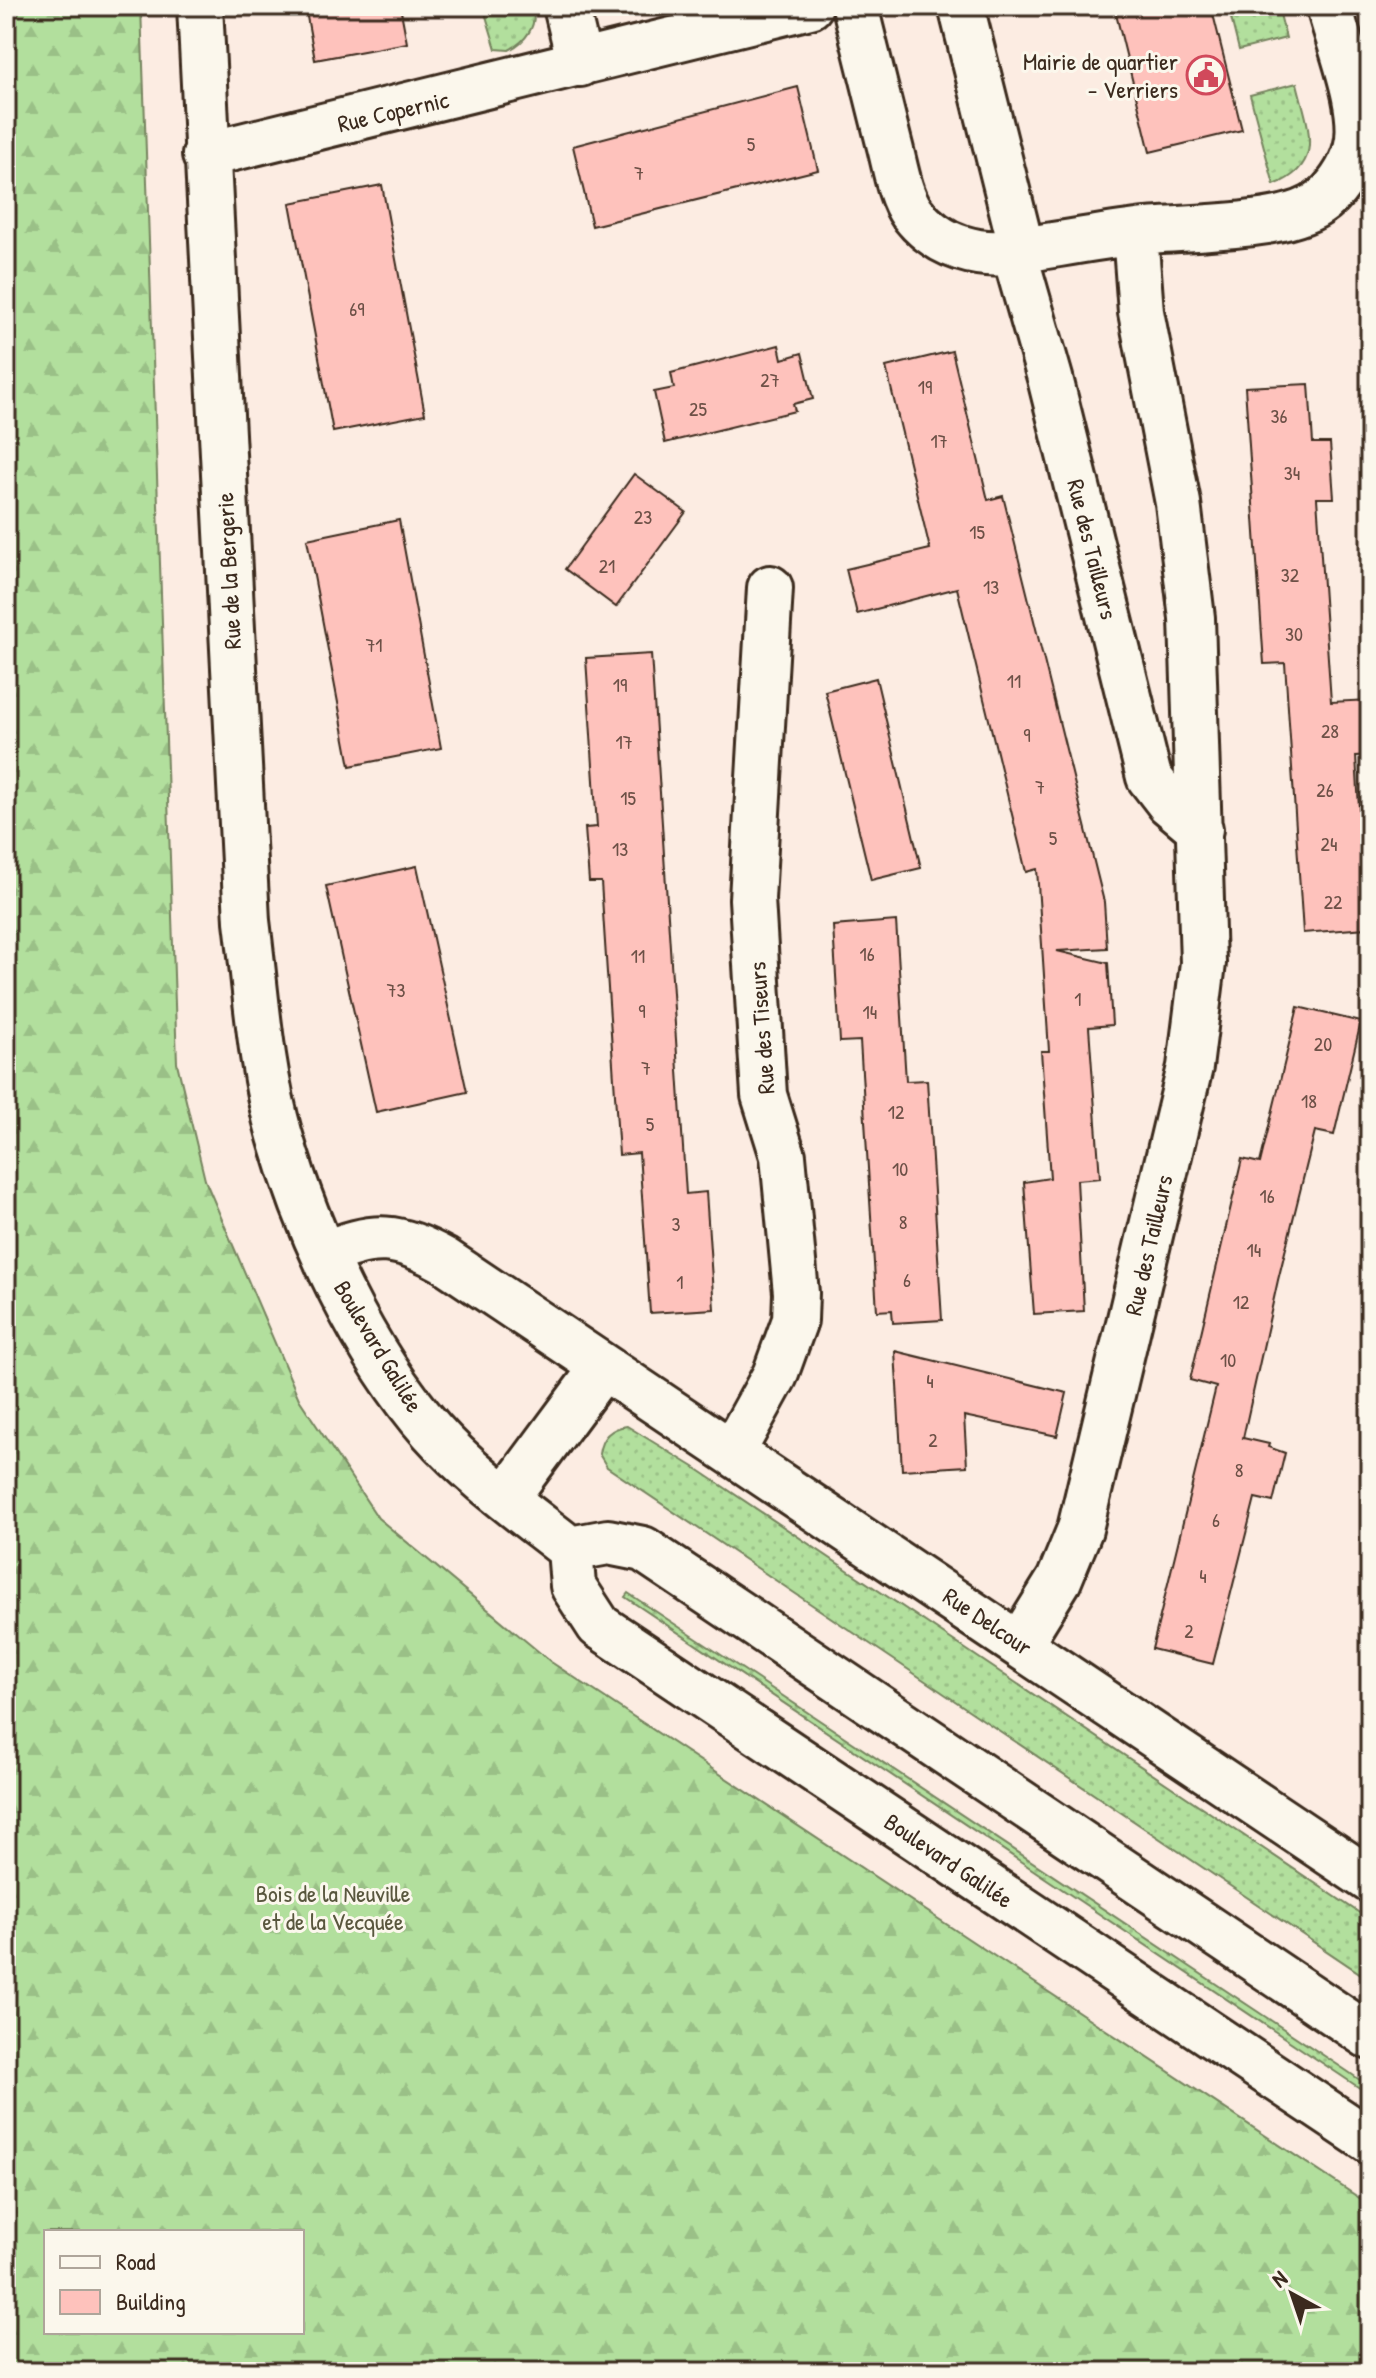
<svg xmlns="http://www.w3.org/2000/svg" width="1376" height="2378" viewBox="0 0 1376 2378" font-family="'Patrick Hand',sans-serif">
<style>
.grass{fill:url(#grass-dots);stroke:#76845e;stroke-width:2}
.forest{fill:url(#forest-firs);stroke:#76845e;stroke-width:2;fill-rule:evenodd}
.building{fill:#fec2bc;stroke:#3b2a1e;stroke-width:2}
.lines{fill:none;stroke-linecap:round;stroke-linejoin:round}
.minor-casing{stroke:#3b2a1e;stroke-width:50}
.minor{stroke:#fbf7ec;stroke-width:44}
.labels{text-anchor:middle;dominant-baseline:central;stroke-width:6;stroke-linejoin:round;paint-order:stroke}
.number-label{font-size:20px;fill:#6c5046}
.poi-label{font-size:24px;fill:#3b2a1e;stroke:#fbf7ec;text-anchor:end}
.street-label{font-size:24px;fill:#3b2a1e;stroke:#fbf7ec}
.park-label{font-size:24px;fill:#59573e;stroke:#fbf7ec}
</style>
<defs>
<pattern id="grass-dots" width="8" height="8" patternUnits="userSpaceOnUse" patternTransform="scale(2)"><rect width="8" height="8" fill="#b2df9d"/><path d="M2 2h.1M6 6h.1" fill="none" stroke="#9ac087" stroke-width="1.8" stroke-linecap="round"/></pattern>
<pattern id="forest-firs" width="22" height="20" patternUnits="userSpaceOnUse" patternTransform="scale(2)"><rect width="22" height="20" fill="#b2df9d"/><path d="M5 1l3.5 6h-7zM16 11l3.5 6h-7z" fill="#9ac087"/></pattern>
</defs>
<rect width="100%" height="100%" fill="#fcece2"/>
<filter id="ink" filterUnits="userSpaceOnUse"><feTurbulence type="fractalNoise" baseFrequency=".0125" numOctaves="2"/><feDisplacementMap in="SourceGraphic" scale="16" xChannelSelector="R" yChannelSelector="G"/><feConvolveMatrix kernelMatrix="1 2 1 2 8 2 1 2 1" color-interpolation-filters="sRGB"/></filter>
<g filter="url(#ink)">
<path class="grass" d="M 483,6 L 532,6 C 539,25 525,42 509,50 L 496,49 Z
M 1228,6 L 1278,6 L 1286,38 L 1239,50 Z
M 1297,83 C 1307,126 1327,164 1274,185 L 1250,95 Z
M 627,1426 L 697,1469 L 1370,1920 L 1370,1980 L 607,1467 L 599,1454 C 601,1438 610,1428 627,1426 Z
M 628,1593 L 1347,2071 L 1370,2087 L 1370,2095 L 625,1597 Z"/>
<path class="forest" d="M 6,6 L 141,6 L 177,1063 L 205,1180 L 299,1399 L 378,1518 L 551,1662 L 1370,2205 L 1370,2372 L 6,2372 ZM 46,2232 L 302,2232 L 302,2332 L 46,2332 Z"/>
<path class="building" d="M 305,6 L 400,6 L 407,43 L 315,60 Z
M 1114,6 L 1211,6 L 1242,130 L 1150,152 Z
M 798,87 L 818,170 L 592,226 L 573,146 Z
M 382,185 L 425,414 L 333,432 L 290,203 Z
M 779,345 L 782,359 L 802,353 L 813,399 L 793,404 L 795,411 L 665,443 L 654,392 L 674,388 L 671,373 Z
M 952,351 L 988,500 L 1003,496 L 1104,902 L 1107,948 L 1057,951 L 1108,963 L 1112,1025 L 1089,1027 L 1100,1178 L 1077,1180 L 1084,1311 L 1034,1314 L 1024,1182 L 1050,1178 L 1041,1051 L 1049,1051 L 1037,869 L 1026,872 L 957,588 L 857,614 L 846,569 L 930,549 L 886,367 Z
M 1309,384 L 1313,443 L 1330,443 L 1334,498 L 1317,498 L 1331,702 L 1370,700 L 1370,755 L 1356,756 L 1366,928 L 1303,933 L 1285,663 L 1264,664 L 1245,387 Z
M 634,474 L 686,512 L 616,607 L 565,569 Z
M 399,520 L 441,748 L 350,766 L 307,539 Z
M 651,654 L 686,1194 L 706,1192 L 714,1309 L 650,1313 L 639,1153 L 619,1155 L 601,882 L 589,882 L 585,828 L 597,827 L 586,658 Z
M 876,678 L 921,868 L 871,880 L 825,691 Z
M 417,866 L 467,1092 L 376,1112 L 326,886 Z
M 896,921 L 906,1081 L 927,1080 L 942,1320 L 893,1323 L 892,1310 L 877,1311 L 860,1041 L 840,1042 L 833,926 Z
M 1298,1007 L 1361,1022 L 1334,1135 L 1315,1131 L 1278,1280 L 1243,1438 L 1269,1444 L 1268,1447 L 1285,1453 L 1273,1502 L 1255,1498 L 1213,1664 L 1152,1649 L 1216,1387 L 1190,1380 L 1242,1159 L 1260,1163 Z
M 895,1351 L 1067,1393 L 1057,1436 L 964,1416 L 967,1466 L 902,1470 Z"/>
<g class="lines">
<defs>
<path id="minor" d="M 200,6 L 247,921 C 256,992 260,1067 280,1136 C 308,1234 364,1354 432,1431 C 472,1476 523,1512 570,1549 L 573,1586 L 599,1626 L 1370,2141
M 566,6 L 580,64
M 855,6 C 866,52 878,98 889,143 C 895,165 899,195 912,213 C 938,247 981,260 1022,250
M 961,6 L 1022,250 C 1060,244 1099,237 1137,232 C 1183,227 1282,229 1318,204 C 1335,193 1351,169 1356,149 C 1367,111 1339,45 1329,6
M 205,155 L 810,6
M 1014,252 L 1050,378 L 1149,777 L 1169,803 L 1200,829
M 325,1254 C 374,1232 398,1235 444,1260 L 1370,1880
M 733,1451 L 775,1375 L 795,1320 L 796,1293 L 783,1156 L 764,1095 L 752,899 L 770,588
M 506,1498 L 603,1367
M 570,1549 L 608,1542 L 643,1549 L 1370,2037
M 1020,1643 L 1059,1580 L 1080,1529 L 1190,1067 L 1203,963 L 1192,618 L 1178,503 L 1141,312 L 1135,233"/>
</defs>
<use href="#minor" class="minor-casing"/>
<use href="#minor" class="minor"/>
</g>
</g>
<defs>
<symbol id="civic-ring" viewBox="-11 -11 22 22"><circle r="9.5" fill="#fbf7ec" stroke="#d1495b" stroke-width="1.5"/><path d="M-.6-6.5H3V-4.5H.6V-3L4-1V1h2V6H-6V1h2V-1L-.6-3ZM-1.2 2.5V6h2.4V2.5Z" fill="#d1495b"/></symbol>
</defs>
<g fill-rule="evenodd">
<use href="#civic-ring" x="1184" y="53" width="44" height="44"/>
</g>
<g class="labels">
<g class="number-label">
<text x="751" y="143">5</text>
<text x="639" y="172">7</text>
<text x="357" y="308">69</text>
<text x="770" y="379">27</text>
<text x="925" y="386">19</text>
<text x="698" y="408">25</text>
<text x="1279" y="415">36</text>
<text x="939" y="440">17</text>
<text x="1292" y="472">34</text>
<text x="643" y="516">23</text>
<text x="977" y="531">15</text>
<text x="607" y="565">21</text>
<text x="1290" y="574">32</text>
<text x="991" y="586">13</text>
<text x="1294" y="633">30</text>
<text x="374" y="644">71</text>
<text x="1014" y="680">11</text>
<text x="620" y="684">19</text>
<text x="1330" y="730">28</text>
<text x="1027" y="734">9</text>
<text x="624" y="741">17</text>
<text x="1040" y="786">7</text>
<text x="1325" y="789">26</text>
<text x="628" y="797">15</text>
<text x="1053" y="837">5</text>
<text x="1329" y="843">24</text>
<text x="620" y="848">13</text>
<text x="1333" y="901">22</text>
<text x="867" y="953">16</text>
<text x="638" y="955">11</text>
<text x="396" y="989">73</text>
<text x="1078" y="998">1</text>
<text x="642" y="1010">9</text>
<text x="870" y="1011">14</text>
<text x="1323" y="1043">20</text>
<text x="646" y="1067">7</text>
<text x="1309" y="1100">18</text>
<text x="896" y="1111">12</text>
<text x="650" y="1123">5</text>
<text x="900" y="1168">10</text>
<text x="1267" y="1195">16</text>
<text x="903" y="1221">8</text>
<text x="676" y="1223">3</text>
<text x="1254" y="1249">14</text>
<text x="907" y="1279">6</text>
<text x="680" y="1281">1</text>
<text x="1241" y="1301">12</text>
<text x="1228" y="1359">10</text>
<text x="930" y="1380">4</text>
<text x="933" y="1439">2</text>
<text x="1239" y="1469">8</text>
<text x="1216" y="1519">6</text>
<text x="1203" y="1575">4</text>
<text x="1189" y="1630">2</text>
</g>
<g class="poi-label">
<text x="1178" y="61">Mairie de quartier<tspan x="1178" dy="28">- Verriers</tspan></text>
</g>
<g class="street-label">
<text transform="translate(393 111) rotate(-13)">Rue Copernic</text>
<text transform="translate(1093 549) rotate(76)">Rue des Tailleurs</text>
<text transform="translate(228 571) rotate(-93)">Rue de la Bergerie</text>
<text transform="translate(761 1028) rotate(-94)">Rue des Tiseurs</text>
<text transform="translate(1148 1245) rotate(-77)">Rue des Tailleurs</text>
<text transform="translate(379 1346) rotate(59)">Boulevard Galilée</text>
<text transform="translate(988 1621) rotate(34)">Rue Delcour</text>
<text transform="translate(949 1860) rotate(34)">Boulevard Galilée</text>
</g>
<g class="park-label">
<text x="333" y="1893">Bois de la Neuville<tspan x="333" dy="28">et de la Vecquée</tspan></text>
</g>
</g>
<rect width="1376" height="2378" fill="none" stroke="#fbf7ec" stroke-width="32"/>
<rect x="16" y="16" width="1344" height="2346" fill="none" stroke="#3b2a1e" stroke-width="3" filter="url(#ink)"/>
<rect x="44" y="2230" width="260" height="104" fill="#fbf7ec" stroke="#aea59a" stroke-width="2"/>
<rect x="60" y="2256" width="40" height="12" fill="#fbf7ec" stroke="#aea59a" stroke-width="2"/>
<text x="116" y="2270" font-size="24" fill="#3b2a1e">Road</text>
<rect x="60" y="2290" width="40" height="24" fill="#fec2bc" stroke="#aea59a" stroke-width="2"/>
<text x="116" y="2310" font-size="24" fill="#3b2a1e">Building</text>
<g transform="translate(1292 2294) rotate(320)" stroke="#fbf7ec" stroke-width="6" paint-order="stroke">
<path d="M0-6L14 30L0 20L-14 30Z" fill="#3b2a1e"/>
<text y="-12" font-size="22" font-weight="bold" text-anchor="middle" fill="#3b2a1e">N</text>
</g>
</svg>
